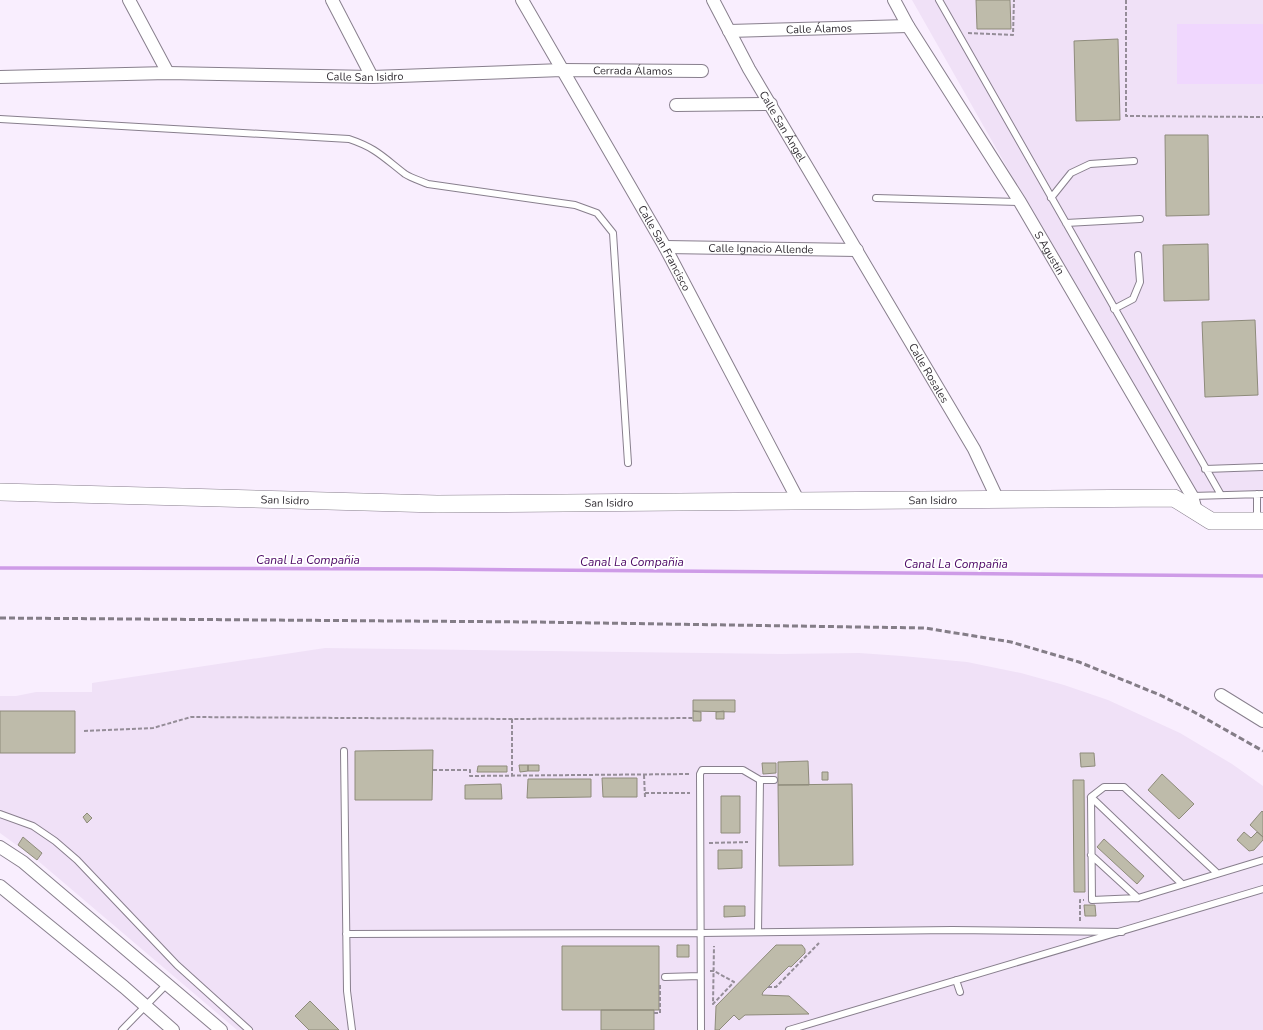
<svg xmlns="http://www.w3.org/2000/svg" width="1263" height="1030" viewBox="0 0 1263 1030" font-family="'Nunito Sans',sans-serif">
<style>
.built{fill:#f0e1f7}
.green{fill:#f0d7fe}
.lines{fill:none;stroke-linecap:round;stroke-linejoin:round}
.stream{stroke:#ce9be7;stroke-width:3.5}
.building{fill:#bebbaa;stroke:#8e8b7b}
.lane-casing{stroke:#887f8d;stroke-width:8}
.street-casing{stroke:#887f8d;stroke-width:14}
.secondary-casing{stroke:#887f8d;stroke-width:18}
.path{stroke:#958d98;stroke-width:2;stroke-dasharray:4 2;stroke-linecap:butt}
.lane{stroke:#fff;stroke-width:6}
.street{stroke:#fff;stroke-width:12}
.secondary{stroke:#fff;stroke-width:17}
.rail{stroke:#847d87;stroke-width:3;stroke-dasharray:6 3;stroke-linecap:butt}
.labels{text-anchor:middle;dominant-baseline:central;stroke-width:3.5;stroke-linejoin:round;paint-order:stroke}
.street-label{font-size:11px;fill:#322e34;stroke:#fff}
.water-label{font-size:12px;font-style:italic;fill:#4d0966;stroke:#fff}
</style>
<rect width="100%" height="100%" fill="#f9eefe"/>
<path class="built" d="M 912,0 L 1263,0 L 1263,496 L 1193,495 Z
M 325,648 L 782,654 L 859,653 L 902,656 L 967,662 L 1021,673 L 1064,685 L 1108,700 L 1180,733 L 1232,764 L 1263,786 L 1263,1030 L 237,1030 L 37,860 L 0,833 L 0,696 L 16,696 L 36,692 L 92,692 L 92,683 Z"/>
<path class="green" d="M 1177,24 L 1263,24 L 1263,84 L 1177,84 Z"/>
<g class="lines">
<path class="stream" d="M 0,568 L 430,569 L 1263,576"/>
</g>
<path class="building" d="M 976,0 L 1010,0 L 1011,29 L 977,29 Z
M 1118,39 L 1120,120 L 1076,121 L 1074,41 Z
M 1165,135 L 1208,135 L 1209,215 L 1166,216 Z
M 1208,244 L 1209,300 L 1164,301 L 1163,245 Z
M 1255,320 L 1258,395 L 1205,397 L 1202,322 Z
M 693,700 L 735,700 L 735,712 L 693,711 Z
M 0,711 L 75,711 L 75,753 L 0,753 Z
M 693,711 L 701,712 L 701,721 L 693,721 Z
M 724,711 L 724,719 L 716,719 L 716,712 Z
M 433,750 L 432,800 L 355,800 L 355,751 Z
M 1080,753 L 1094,753 L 1095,766 L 1081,767 Z
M 808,761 L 809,785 L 778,785 L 778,762 Z
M 762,763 L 776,763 L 776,773 L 763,774 Z
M 519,765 L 528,765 L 528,771 L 520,772 Z
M 528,765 L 539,765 L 539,771 L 528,771 Z
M 478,766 L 507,766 L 507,772 L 477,772 Z
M 822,772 L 828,772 L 828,780 L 822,780 Z
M 1162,774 L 1194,804 L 1179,819 L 1148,790 Z
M 602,778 L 637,778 L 637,797 L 603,797 Z
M 528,779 L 591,779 L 591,797 L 527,798 Z
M 1073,780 L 1084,780 L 1085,892 L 1074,892 Z
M 501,784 L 502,799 L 465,799 L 465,785 Z
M 852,784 L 853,865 L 779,866 L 778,785 Z
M 721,796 L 740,796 L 740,833 L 721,833 Z
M 1262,811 L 1263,812 L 1263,837 L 1250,825 Z
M 87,813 L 92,818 L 87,823 L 83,817 Z
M 1244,832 L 1251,838 L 1257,832 L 1263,837 L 1263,840 L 1254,850 L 1249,851 L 1237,840 Z
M 23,837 L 42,853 L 37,860 L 18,845 Z
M 1104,839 L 1144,876 L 1137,884 L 1097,847 Z
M 718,850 L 742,850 L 742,868 L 718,869 Z
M 1084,905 L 1095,905 L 1096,916 L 1085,916 Z
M 724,906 L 745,906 L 745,916 L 724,917 Z
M 677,945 L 689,945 L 689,957 L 677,957 Z
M 776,945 L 802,945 L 805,949 L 805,953 L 791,967 L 789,966 L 763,992 L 762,995 L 789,996 L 809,1014 L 745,1015 L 739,1020 L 734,1015 L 719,1030 L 715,1030 L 716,1006 Z
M 562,946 L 659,946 L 659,1010 L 562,1010 Z
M 310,1001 L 339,1030 L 309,1030 L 295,1016 Z
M 601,1010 L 654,1010 L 654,1030 L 601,1030 Z"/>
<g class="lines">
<defs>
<path id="lane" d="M 939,0 L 1221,495
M 0,119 L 349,139 C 376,148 383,157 405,174 C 411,178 421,181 428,184 L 575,205 L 597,213 L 613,233 L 628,463
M 876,198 L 1020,202
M 1051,198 L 1071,173 L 1090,164 L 1134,161
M 1066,223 L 1140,219
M 1114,309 L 1133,299 L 1140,282 L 1138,255
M 1205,469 L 1263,467
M 1257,494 L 1257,521
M 1192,496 L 1263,494
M 344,751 L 347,991 L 352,1030
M 760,780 L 774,780
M 1091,797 L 1182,884
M 0,814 L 33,826 L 55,841 L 77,860 L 177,965 L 249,1030
M 1091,855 L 1138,898
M 1217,873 L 1124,787 L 1104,787 L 1091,797 L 1092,900 L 1138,898 L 1263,860
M 346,934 L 700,933 L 952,930 L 1122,932
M 665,977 L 700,976
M 956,980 L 960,992
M 122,1030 L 167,984
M 701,1030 L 700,774 L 702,770 L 743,770 L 760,780 L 758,932
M 789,1030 L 1263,889"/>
<g id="street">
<path d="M 129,0 L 168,73"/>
<path d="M 332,0 L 372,77"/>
<path id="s1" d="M 522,0 L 665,247 L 798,500"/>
<path id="s2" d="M 713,0 L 749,69 L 974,449 L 997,498"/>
<path id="s3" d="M 894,0 L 908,26 L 1020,202 L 1192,496 L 1196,511"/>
<path id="s4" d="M 729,31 L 908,26"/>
<path id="s5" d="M 0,77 L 168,73 L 372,77 L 562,70 L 702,71"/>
<path d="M 676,105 L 771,104"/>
<path id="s6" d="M 665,247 L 857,250"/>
<path d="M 1221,695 L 1263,721"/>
<path d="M 0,847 L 23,862 L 221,1030"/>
<path d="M 0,886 L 124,987 L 173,1030"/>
</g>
<g id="secondary">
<path id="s7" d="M 0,492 L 437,504 L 1174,498 L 1211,521 L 1263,521"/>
</g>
</defs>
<use href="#lane" class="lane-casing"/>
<use href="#street" class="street-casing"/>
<use href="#secondary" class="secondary-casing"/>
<path class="path" d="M 1126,0 L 1126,116 L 1263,117
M 968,33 L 1013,35 L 1014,0
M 512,719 L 512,775
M 84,731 L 153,728 L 191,717 L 512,719 L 693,718
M 433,770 L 470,770 L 470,776 L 691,774
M 644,775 L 645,797
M 645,793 L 690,793
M 709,843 L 748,842
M 1080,921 L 1080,900 L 1084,900
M 710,971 L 714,971 L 734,982 L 713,1004 L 714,946
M 768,987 L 776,987 L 819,943
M 654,1013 L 660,1013 L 660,984"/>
<use href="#lane" class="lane"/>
<use href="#street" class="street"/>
<use href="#secondary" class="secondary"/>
<path class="rail" d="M 0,618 L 533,622 L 925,628 L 1011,642 L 1079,662 L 1160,695 L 1194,712 L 1263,751"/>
</g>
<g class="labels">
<g class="street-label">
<text stroke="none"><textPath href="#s4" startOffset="90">Calle Álamos</textPath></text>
<text stroke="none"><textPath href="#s5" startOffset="633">Cerrada Álamos</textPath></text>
<text stroke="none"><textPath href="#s5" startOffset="365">Calle San Isidro</textPath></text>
<text stroke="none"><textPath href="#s2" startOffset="144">Calle San Ángel</textPath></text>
<text stroke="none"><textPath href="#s1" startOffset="286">Calle San Francisco</textPath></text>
<text stroke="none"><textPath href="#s6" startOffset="96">Calle Ignacio Allende</textPath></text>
<text stroke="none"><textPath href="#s3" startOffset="297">S Agustín</textPath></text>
<text stroke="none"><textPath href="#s2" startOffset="431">Calle Rosales</textPath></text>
<text stroke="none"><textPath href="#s7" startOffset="933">San Isidro</textPath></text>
<text stroke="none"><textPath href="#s7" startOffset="285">San Isidro</textPath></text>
<text stroke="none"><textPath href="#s7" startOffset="609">San Isidro</textPath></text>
</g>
<g class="water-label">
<text x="308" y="560">Canal La Compañia</text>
<text x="632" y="562">Canal La Compañia</text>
<text x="956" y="564">Canal La Compañia</text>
</g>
</g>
</svg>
